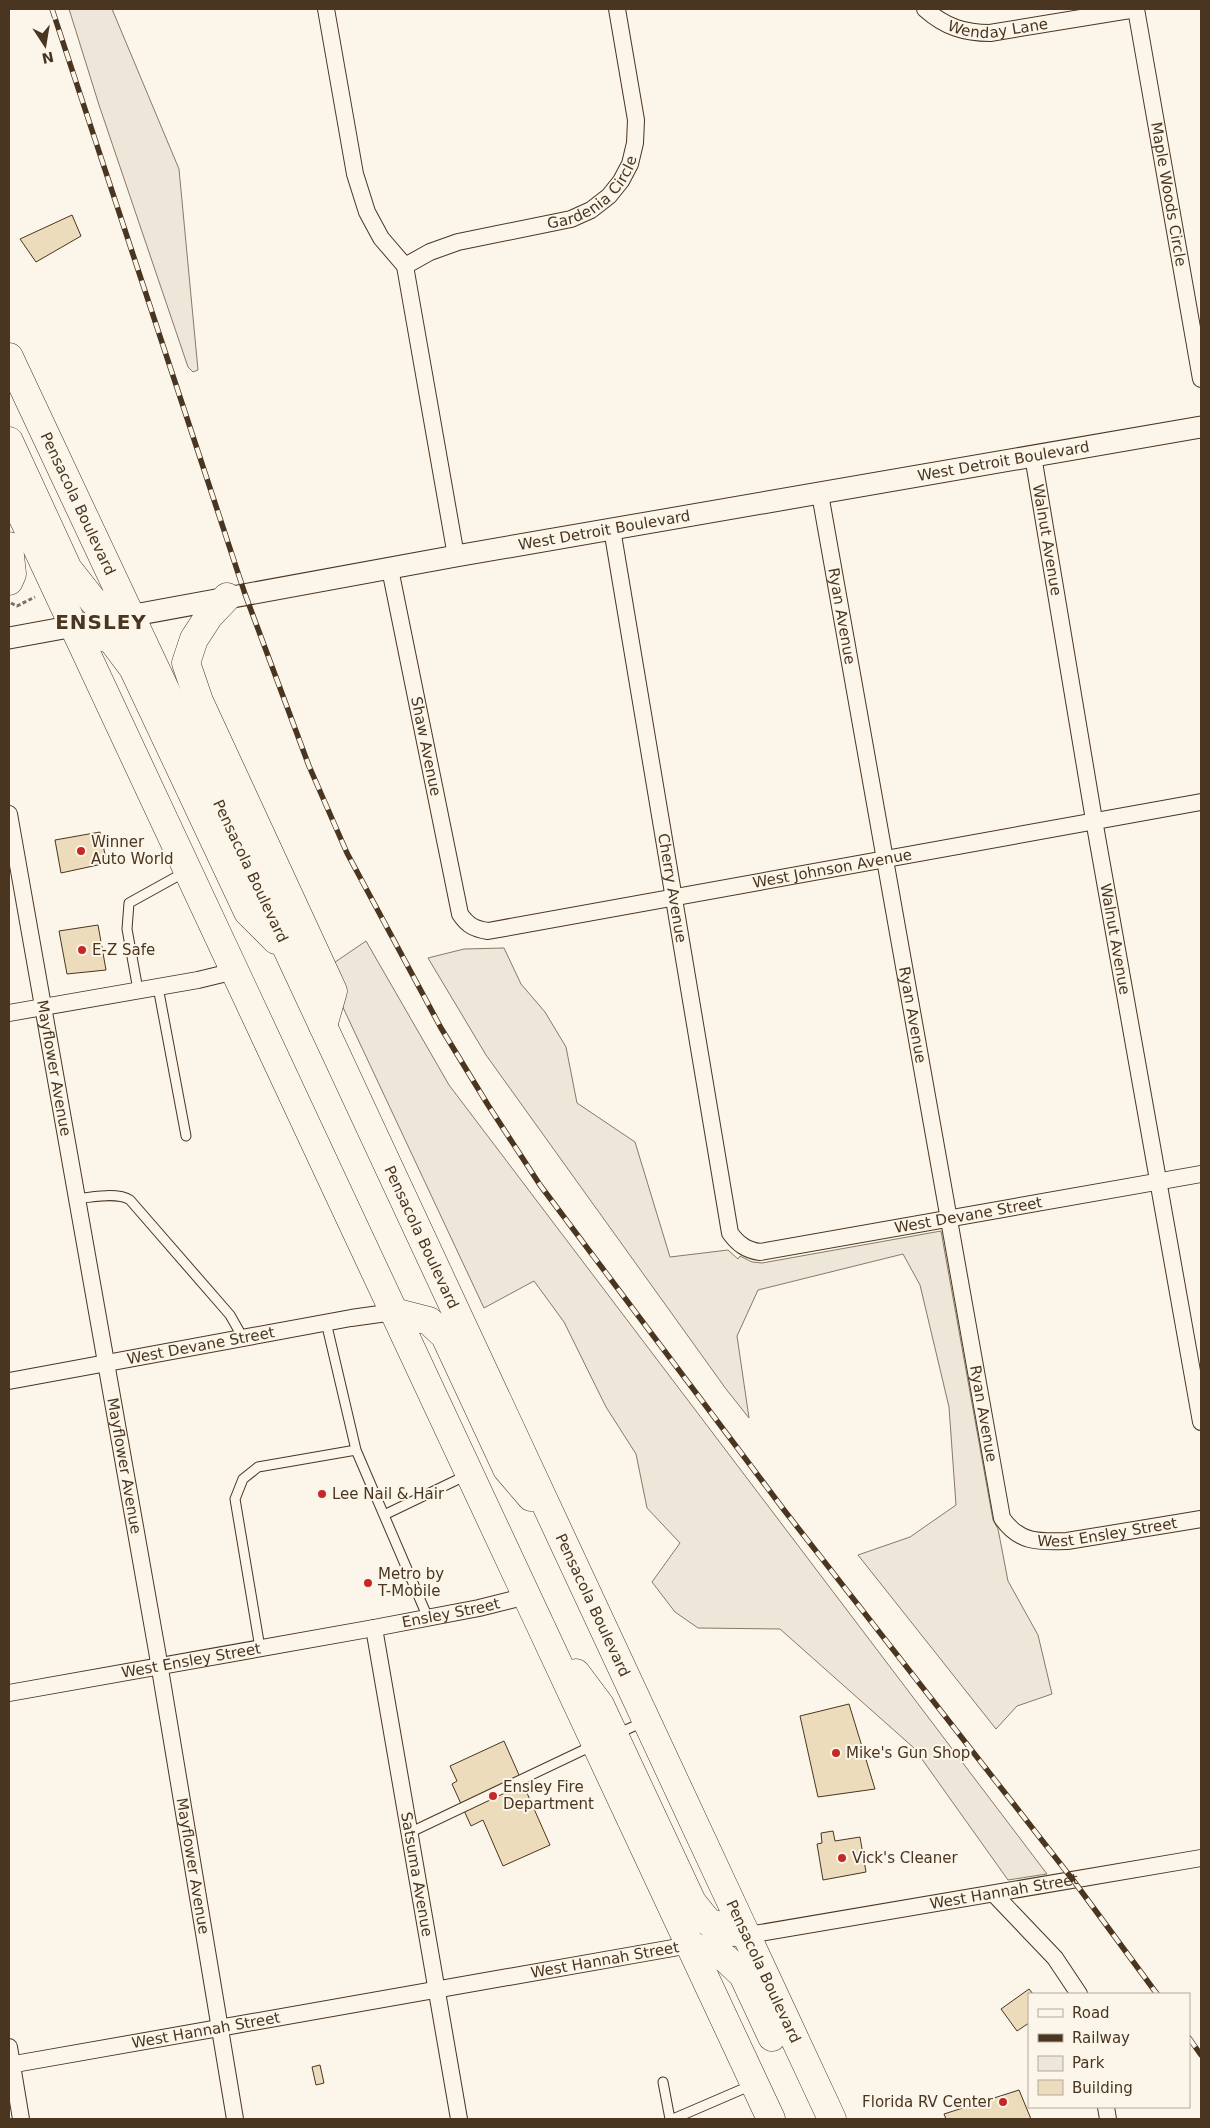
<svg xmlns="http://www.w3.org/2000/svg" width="1210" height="2128" viewBox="0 0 1210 2128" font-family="'DejaVu Sans',sans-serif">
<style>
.green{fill:#ede6d9;stroke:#887966}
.building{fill:#ecdcbc;stroke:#4a3520}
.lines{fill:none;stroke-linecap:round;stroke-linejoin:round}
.service-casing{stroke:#4a3520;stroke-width:11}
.minor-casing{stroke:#4a3520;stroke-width:18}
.tertiary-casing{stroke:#4a3520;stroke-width:23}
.trunk-casing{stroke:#4a3520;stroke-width:29}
.path{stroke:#7f6f5c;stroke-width:3;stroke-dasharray:4 2.5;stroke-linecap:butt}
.service{stroke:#fbf6e9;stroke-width:9}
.minor{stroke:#fbf6e9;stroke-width:16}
.tertiary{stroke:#fbf6e9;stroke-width:21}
.trunk{stroke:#fbf6e9;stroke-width:28}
.rail-casing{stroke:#4a3520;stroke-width:5.5}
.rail{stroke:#fbf6e9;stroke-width:4;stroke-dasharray:11;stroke-linecap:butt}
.poi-dot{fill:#c62828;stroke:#fbf6e9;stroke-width:2}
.labels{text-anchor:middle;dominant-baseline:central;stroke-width:4;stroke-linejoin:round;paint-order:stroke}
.street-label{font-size:15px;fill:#4a3520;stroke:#fbf6e9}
.poi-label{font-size:15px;fill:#4a3520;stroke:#fbf6e9;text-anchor:start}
.district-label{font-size:20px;font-weight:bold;letter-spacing:1px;fill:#4a3520;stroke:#fbf6e9}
</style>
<rect width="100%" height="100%" fill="#fbf6e9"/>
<path class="green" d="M 69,9 L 112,9 L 179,169 L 198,370 L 193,372 L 188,367 L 99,105 Z
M 366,941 L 449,1085 L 1047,1874 L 1008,1880 L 914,1748 L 780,1629 L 698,1628 L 675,1612 L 652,1582 L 680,1543 L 647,1508 L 636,1454 L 606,1407 L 564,1322 L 534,1281 L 484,1308 L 325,969 Z
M 504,948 L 521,984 L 545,1012 L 566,1047 L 577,1103 L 635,1142 L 670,1257 L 728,1250 L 738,1259 L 740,1256 L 752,1262 L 762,1263 L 941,1231 L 993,1520 L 998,1529 L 1008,1581 L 1038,1635 L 1052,1694 L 1017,1706 L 996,1729 L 858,1555 L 910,1537 L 956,1505 L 949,1407 L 920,1285 L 903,1254 L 758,1290 L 737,1336 L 749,1418 L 726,1389 L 486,1055 L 428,958 L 464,949 Z"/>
<path class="building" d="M 72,215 L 81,236 L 36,262 L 20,239 Z
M 100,832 L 107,863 L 61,873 L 55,840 Z
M 98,925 L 106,970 L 67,974 L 59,931 Z
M 849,1704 L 875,1789 L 818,1797 L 800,1716 Z
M 504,1741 L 550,1845 L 503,1866 L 483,1820 L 471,1826 L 452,1784 L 457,1781 L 450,1766 Z
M 833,1831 L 835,1841 L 860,1837 L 866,1872 L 823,1880 L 817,1844 L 822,1843 L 821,1833 Z
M 1029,1989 L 1033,1994 L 1029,1994 L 1029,2023 L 1017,2031 L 1001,2009 Z
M 320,2065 L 324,2083 L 316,2085 L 312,2067 Z
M 1019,2090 L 1031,2119 L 946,2119 L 944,2114 Z"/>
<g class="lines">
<defs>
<path id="service" d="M 158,987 L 186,1136
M 138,990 L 127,929 L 129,903 L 185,872
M 76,1199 C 90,1197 118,1192 130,1200 L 230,1315 L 243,1338
M 326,1322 L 356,1450 L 428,1618
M 384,1515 L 467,1475
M 260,1648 L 235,1499 L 243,1479 L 258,1467 L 356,1450
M 617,1734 L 643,1722
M 409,1833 L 594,1745
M 663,2082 L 670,2119
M 673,2119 L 752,2085"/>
<g id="minor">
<path id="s1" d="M 326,9 L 355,174 L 367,212 L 381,238 L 405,266 L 430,252 L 458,242 L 571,219 L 591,210 L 609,196 L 621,181 L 630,164 L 635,143 L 636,120 L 617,9"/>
<path id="s2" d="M 925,9 C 945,27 965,33 990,33 L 1136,9"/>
<path id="s3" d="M 1136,9 L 1201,379"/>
<path d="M 405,266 L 456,556"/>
<path id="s4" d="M 1033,456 L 1094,820 L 1201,1422"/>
<path id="s5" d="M 820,494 L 1002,1518 C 1019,1543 1039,1542 1067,1541 L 1201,1519"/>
<path id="s6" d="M 612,529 L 730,1233 C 738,1244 746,1250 760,1252 L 1201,1174"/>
<path id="s7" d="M 390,569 L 460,914 C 468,926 475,929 488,931 L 1201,802"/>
<path id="s8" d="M 9,814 L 157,1651 L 235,2119"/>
<path d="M 9,1013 L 198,980 L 235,971"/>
<path id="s9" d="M 9,1381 L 351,1318 L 394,1312"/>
<path id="s10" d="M 374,1628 L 459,2119"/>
<path id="s11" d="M 9,1693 L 374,1628 L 479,1608 L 527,1596"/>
<path d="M 994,1894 L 1055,1958 L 1079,1994"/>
<path d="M 9,2047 L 21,2119"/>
<path id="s12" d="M 9,2065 L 690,1945 L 1201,1858"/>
<path d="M 1106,2107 L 1108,2119"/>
</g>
<g id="tertiary">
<path id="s13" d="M 9,638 L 456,556 L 1201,427"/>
</g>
<g id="trunk">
<path id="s14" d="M 9,357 L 289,953 L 832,2119"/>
<path d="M 9,441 L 68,569 L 94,602 L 130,616"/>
<path d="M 9,488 L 771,2119"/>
<path d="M 9,546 L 12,574 L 9,581"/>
<path d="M 227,597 L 209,616 L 194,639 L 186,663 L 199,701 L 333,991 L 323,1026"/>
<path d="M 73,626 L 112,640 L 133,668 L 248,912 L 276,940"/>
<path d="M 394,1312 L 429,1321 L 445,1336 L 507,1469 L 531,1497"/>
<path d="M 576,1673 L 600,1705 L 692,1902 L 708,1922 L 746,1935"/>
<path d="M 690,1945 L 725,1958 L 743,1975 L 772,2037"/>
</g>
</defs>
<use href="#service" class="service-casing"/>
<use href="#minor" class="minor-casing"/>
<use href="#tertiary" class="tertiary-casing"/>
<use href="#trunk" class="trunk-casing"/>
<path class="path" d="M 11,603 L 17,606 L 35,597"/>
<use href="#service" class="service"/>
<use href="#minor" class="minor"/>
<use href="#tertiary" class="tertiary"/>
<use href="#trunk" class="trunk"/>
<defs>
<path id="rail" d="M 52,9 L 245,594 L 309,766 L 347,853 L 441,1028 L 488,1105 L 540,1185 L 784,1510 L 1073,1880 L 1157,1994
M 1189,2038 L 1201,2055"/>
</defs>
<use href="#rail" class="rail-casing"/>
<use href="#rail" class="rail"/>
</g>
<g class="poi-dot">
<circle cx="81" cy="851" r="5"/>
<circle cx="82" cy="950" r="5"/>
<circle cx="322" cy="1494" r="5"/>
<circle cx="368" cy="1583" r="5"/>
<circle cx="836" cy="1753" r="5"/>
<circle cx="493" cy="1796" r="5"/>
<circle cx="842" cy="1858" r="5"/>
<circle cx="1003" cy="2102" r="5"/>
</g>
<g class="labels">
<g class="street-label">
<text stroke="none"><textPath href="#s2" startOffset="79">Wenday Lane</textPath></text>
<text stroke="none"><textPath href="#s1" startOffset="481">Gardenia Circle</textPath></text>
<text stroke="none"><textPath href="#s3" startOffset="188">Maple Woods Circle</textPath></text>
<text stroke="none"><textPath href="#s13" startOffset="1010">West Detroit Boulevard</textPath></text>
<text stroke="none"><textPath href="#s14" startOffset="162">Pensacola Boulevard</textPath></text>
<text stroke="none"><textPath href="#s13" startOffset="605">West Detroit Boulevard</textPath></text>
<text stroke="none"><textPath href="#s4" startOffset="85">Walnut Avenue</textPath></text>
<text stroke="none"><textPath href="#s5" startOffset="124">Ryan Avenue</textPath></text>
<text stroke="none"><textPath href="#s7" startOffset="181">Shaw Avenue</textPath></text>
<text stroke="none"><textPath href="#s7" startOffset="736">West Johnson Avenue</textPath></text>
<text stroke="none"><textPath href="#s14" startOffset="568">Pensacola Boulevard</textPath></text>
<text stroke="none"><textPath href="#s6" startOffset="364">Cherry Avenue</textPath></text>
<text stroke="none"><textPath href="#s4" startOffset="490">Walnut Avenue</textPath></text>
<text stroke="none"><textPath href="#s5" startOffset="529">Ryan Avenue</textPath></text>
<text stroke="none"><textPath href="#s8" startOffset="258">Mayflower Avenue</textPath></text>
<text stroke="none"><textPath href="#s6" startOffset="962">West Devane Street</textPath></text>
<text stroke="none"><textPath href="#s14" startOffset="972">Pensacola Boulevard</textPath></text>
<text stroke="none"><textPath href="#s9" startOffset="195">West Devane Street</textPath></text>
<text stroke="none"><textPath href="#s5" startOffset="934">Ryan Avenue</textPath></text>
<text stroke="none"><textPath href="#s8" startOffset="662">Mayflower Avenue</textPath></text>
<text stroke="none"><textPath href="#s5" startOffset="1154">West Ensley Street</textPath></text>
<text stroke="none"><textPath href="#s14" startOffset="1378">Pensacola Boulevard</textPath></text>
<text stroke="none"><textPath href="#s11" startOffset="449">Ensley Street</textPath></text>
<text stroke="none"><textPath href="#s11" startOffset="185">West Ensley Street</textPath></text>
<text stroke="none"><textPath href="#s8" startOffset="1068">Mayflower Avenue</textPath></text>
<text stroke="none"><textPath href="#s10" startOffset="250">Satsuma Avenue</textPath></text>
<text stroke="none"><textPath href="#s12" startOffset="1010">West Hannah Street</textPath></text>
<text stroke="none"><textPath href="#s12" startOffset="605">West Hannah Street</textPath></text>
<text stroke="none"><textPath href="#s14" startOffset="1782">Pensacola Boulevard</textPath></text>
<text stroke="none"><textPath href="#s12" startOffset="200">West Hannah Street</textPath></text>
</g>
<g class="poi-label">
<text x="91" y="842">Winner<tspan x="91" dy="17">Auto World</tspan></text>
<text x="92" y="950">E-Z Safe</text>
<text x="332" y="1494">Lee Nail &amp; Hair</text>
<text x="378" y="1574">Metro by<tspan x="378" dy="17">T-Mobile</tspan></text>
<text x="846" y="1753">Mike's Gun Shop</text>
<text x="503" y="1787">Ensley Fire<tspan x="503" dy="17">Department</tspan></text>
<text x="852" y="1858">Vick's Cleaner</text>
<text x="993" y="2102" text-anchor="end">Florida RV Center</text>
</g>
<g class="district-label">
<text x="101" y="622">ENSLEY</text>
</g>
</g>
<rect width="1210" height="2128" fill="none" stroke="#4a3520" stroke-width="20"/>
<rect x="1028" y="1993" width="162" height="115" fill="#fbf6e9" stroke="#b4a999"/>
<rect x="1038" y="2009" width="25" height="8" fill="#fbf6e9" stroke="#b4a999"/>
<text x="1072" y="2018" font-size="15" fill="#4a3520">Road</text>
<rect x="1038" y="2034" width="25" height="8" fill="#4a3520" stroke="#b4a999"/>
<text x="1072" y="2043" font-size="15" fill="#4a3520">Railway</text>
<rect x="1038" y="2056" width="25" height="15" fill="#ede6d9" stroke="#b4a999"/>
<text x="1072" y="2068" font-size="15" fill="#4a3520">Park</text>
<rect x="1038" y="2080" width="25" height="15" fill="#ecdcbc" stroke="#b4a999"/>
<text x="1072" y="2093" font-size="15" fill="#4a3520">Building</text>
<g transform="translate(45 45) rotate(168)" stroke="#fbf6e9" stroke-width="4" paint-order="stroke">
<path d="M0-4L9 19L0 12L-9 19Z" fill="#4a3520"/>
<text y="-8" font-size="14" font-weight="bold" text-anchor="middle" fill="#4a3520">N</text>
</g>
</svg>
